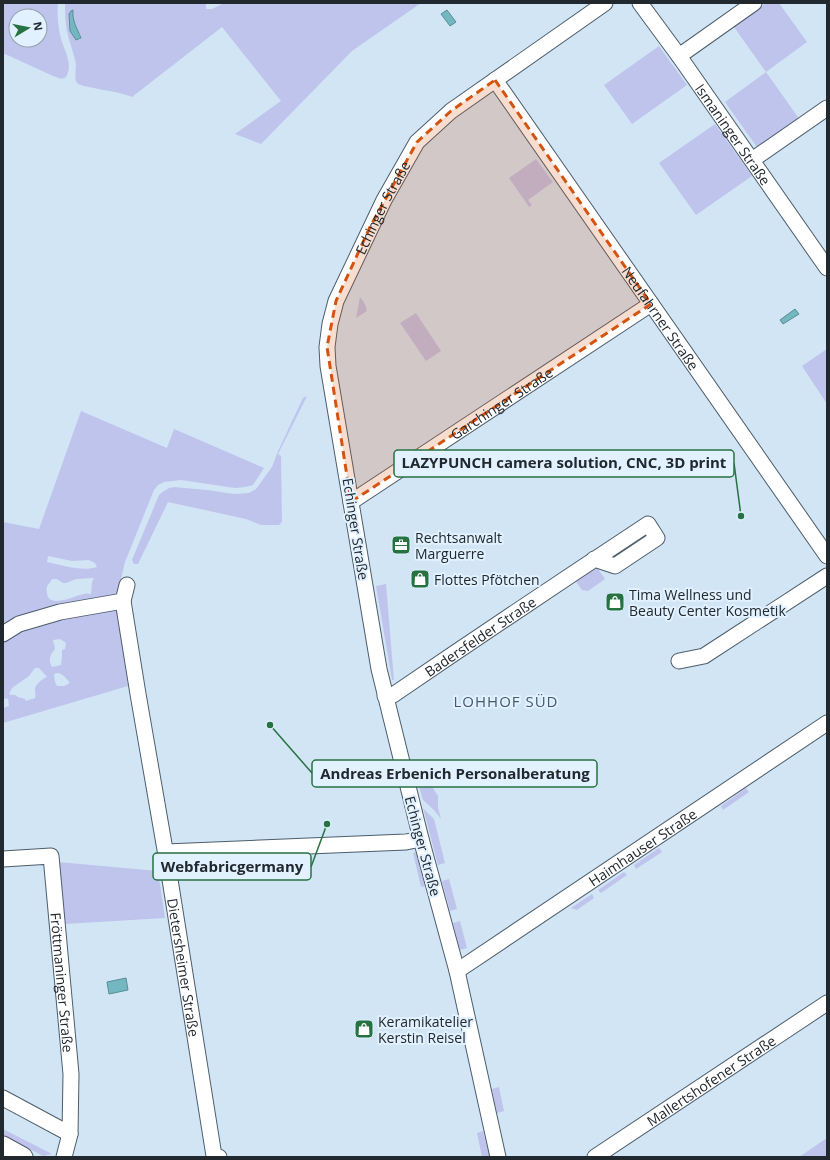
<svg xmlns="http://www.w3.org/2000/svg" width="830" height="1160" viewBox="0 0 830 1160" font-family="'Open Sans',sans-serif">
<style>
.green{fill:#bfc4ec;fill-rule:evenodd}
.water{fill:#73b7c0;stroke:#5a8c94}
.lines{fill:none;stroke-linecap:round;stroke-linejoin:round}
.minor-casing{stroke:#4c5d6b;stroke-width:17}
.major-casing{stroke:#4c5d6b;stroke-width:21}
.minor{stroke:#fff;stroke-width:15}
.major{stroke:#fff;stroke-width:19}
.marked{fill:#d4540f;fill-opacity:0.2;stroke:#d4540f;stroke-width:3;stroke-dasharray:8 5;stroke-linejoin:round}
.labels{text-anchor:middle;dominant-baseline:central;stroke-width:4;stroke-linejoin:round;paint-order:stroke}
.street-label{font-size:14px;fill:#21282e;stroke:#e1f1ff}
.poi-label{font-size:14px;fill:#21282e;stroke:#e1f1ff;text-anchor:start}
.neighbourhood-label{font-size:15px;letter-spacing:1px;fill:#485967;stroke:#e1f1ff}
.leader{fill:none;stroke:#277241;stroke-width:1.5}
.callout-dot{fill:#277241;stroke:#e1f1ff;stroke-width:1.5}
.callout{fill:#e1f1ff;stroke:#277241;stroke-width:1.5}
.callout-label{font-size:15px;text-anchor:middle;font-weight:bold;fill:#21282e}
</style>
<rect width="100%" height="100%" fill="#d1e5f5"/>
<path class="green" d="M 3,3 L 58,3 C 57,14 58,24 60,35 C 63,49 74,63 66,77 L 62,79 L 53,76 L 3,53 ZM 16,16 L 40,16 L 40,40 L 16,40 Z
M 65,3 L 206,3 L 206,9 L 212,9 L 224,3 L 421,3 L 352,51 L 261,144 L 235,134 L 281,101 L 222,27 L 132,97 C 120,91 83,88 77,83 C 74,79 76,69 76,64 C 74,53 69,42 67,31 C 65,22 65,12 65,3 ZM 73,11 C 72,21 77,28 81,38 L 79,40 L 70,31 Z
M 766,3 L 779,3 L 807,42 L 766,72 L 800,120 L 759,150 L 725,102 L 766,72 L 734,27 Z
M 659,46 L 687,85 L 632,124 L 604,85 Z
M 715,124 L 752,176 L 696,215 L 659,163 Z
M 536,159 L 553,182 L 528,200 L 532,205 L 529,207 L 509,178 Z
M 360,297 L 365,304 L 367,311 L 356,318 Z
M 416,313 L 441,351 L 426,361 L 400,323 Z
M 827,349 L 827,404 L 802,366 Z
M 307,396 L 278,454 L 281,456 L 282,522 L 279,525 L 261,525 L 246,519 L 168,502 L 138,564 L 134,564 L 132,560 L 159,495 C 164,491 167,488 174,487 L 207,490 L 234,494 L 249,493 L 256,489 L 272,467 L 278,451 L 303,398 Z
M 81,411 L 167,448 L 174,429 L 264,468 L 253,485 L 245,487 L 235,488 L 181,480 L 164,482 L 158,485 L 154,490 L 125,562 L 119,588 L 115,595 L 3,630 L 3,522 L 39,529 ZM 48,556 L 72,561 L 89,560 L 95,563 L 97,567 C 83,572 61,565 47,562 ZM 94,578 L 92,582 L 91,594 C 89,594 87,593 84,594 C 76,595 50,609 47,594 C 47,593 46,588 47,587 C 47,585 51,582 52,579 L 57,579 L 63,583 L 66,583 L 76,579 Z
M 592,569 L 598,569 L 605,579 L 588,591 L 582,590 L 575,580 Z
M 386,584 L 394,680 L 392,680 L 376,586 Z
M 111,607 L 118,610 L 128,686 L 3,723 L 3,708 L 9,706 L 8,699 L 6,698 L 3,700 L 3,638 L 20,627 ZM 60,639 L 66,643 L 65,649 L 62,650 L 62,656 L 61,665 L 52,667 C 48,659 50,655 55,649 L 53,640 ZM 35,668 L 39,668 L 47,677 C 42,679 34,685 35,691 C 35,694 36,696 35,698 L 26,701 L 25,699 L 18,697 L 15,695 L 11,695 L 9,694 L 12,688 L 29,676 ZM 57,673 C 62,673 67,679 70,683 L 64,686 L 57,686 L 55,682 L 54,674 Z
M 426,777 L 438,796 L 438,808 L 441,819 L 434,810 L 423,800 L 418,783 Z
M 746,788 L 749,792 L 723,810 L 721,806 Z
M 423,808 L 434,819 L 445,863 L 438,865 Z
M 659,848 L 662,852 L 636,869 L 634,865 Z
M 419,851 L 427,886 L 421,887 L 413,853 Z
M 58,862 L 158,871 L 165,918 L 65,924 Z
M 624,872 L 627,875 L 601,893 L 598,890 Z
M 449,879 L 457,909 L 450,911 L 442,881 Z
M 592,894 L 594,898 L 577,910 L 571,908 Z
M 460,921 L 467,948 L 460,950 L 453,923 Z
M 499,1087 L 504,1111 L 497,1113 L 492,1089 Z
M 3,1129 L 52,1154 L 43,1156 L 3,1135 Z
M 483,1131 L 490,1157 L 482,1157 L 477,1133 Z
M 827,1138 L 827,1157 L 799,1157 Z"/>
<path class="water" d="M 73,10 C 72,21 77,28 81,38 L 76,40 L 70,31 L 69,14 L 71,11 Z
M 447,10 L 456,22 L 450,26 L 441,14 Z
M 795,309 L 799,314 L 783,324 L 780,320 Z
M 126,978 L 128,990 L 109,994 L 107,982 Z"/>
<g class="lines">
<defs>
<g id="minor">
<path id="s1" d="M 640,3 L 679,56 L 827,268"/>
<path d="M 679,56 L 754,3"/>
<path id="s2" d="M 495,80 L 827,556"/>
<path d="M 752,160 L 827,108"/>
<path id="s3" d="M 351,502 L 651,304"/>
<path id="s4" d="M 127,585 L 123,601 L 138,694 L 168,867 L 214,1156 L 219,1157"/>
<path d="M 3,634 L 19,624 L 60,612 L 123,601"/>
<path d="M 679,661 L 704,656 L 827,576"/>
<path id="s5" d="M 385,696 L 393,695 C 478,637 563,580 648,524 L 657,538 L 615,566 L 594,559"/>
<path d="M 166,852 L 406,842 L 421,839"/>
<path id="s6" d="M 3,859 L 51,856 L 71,1074 L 70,1134 L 64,1157"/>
<path id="s7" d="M 457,971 L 827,723"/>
<path d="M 3,1098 L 70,1134"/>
<path id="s8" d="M 498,1157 L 457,971 L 421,839 L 379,669 L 328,366 L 327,347 L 330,324 L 336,301 L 384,200 L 417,142 L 451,111 L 605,3"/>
<path id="s9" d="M 595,1157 L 827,1003"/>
</g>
<path id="major" d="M 3,1146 L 23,1157"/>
</defs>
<use href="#minor" class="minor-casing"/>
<use href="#major" class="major-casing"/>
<use href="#minor" class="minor"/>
<use href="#major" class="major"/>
</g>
<path class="marked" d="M 495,80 L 651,304 L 351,502 L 327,347 L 336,301 L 370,227 L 417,142 L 451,111 Z"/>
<defs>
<symbol id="office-square" viewBox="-11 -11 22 22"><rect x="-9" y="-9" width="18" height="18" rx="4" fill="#277241" stroke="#e1f1ff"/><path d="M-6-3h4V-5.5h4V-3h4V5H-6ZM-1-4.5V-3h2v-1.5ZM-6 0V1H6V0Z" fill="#fff"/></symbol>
<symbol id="shop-square" viewBox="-11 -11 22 22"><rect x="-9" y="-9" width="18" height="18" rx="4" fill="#277241" stroke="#e1f1ff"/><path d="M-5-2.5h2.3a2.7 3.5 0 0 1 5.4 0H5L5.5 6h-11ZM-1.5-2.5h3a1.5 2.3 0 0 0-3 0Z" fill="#fff"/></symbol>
</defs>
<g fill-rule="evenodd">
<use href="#office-square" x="390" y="534" width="22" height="22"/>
<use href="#shop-square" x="409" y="568" width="22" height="22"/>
<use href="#shop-square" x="604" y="591" width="22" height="22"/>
<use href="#shop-square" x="353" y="1018" width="22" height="22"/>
</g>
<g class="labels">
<g class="street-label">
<text stroke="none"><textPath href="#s1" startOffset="161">Ismaninger Straße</textPath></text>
<text stroke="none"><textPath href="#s8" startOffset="980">Echinger Straße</textPath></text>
<text stroke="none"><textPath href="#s2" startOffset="290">Neufahrner Straße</textPath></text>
<text stroke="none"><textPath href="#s3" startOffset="180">Garchinger Straße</textPath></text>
<text transform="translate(356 529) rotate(81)">Echinger Straße</text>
<text stroke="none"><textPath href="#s5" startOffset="113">Badersfelder Straße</textPath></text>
<text transform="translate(423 846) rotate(75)">Echinger Straße</text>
<text stroke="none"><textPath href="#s7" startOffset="223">Haimhauser Straße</textPath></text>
<text stroke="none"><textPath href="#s4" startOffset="388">Dietersheimer Straße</textPath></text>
<text stroke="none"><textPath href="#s6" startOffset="175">Fröttmaninger Straße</textPath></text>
<text stroke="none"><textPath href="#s9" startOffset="139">Mallertshofener Straße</textPath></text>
</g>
<g class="poi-label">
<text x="415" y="537">Rechtsanwalt<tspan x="415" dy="16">Marguerre</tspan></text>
<text x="434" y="579">Flottes Pfötchen</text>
<text x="629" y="594">Tima Wellness und<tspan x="629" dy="16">Beauty Center Kosmetik</tspan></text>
<text x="378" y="1021">Keramikatelier<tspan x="378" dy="16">Kerstin Reisel</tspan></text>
</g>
<g class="neighbourhood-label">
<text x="506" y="701">LOHHOF SÜD</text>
</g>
</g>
<path class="leader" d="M741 516L734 463M270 725L312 773M327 824L311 867"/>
<g class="callout-dot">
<circle cx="741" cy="516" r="4"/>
<circle cx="270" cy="725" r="4"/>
<circle cx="327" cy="824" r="4"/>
</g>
<g class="callout">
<rect x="394" y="450" width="340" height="27" rx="4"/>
<rect x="312" y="760" width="285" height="27" rx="4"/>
<rect x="153" y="853" width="158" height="27" rx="4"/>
</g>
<g class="callout-label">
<text x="564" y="468">LAZYPUNCH camera solution, CNC, 3D print</text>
<text x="455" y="779">Andreas Erbenich Personalberatung</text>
<text x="232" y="872">Webfabricgermany</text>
</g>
<rect width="830" height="1160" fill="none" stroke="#21282e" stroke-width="8"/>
<g transform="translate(28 28) rotate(80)"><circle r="19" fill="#e1f1ff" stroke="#94a1ab"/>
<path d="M0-3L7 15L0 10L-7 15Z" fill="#277241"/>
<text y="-6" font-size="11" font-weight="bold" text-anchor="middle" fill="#21282e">N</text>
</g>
</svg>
